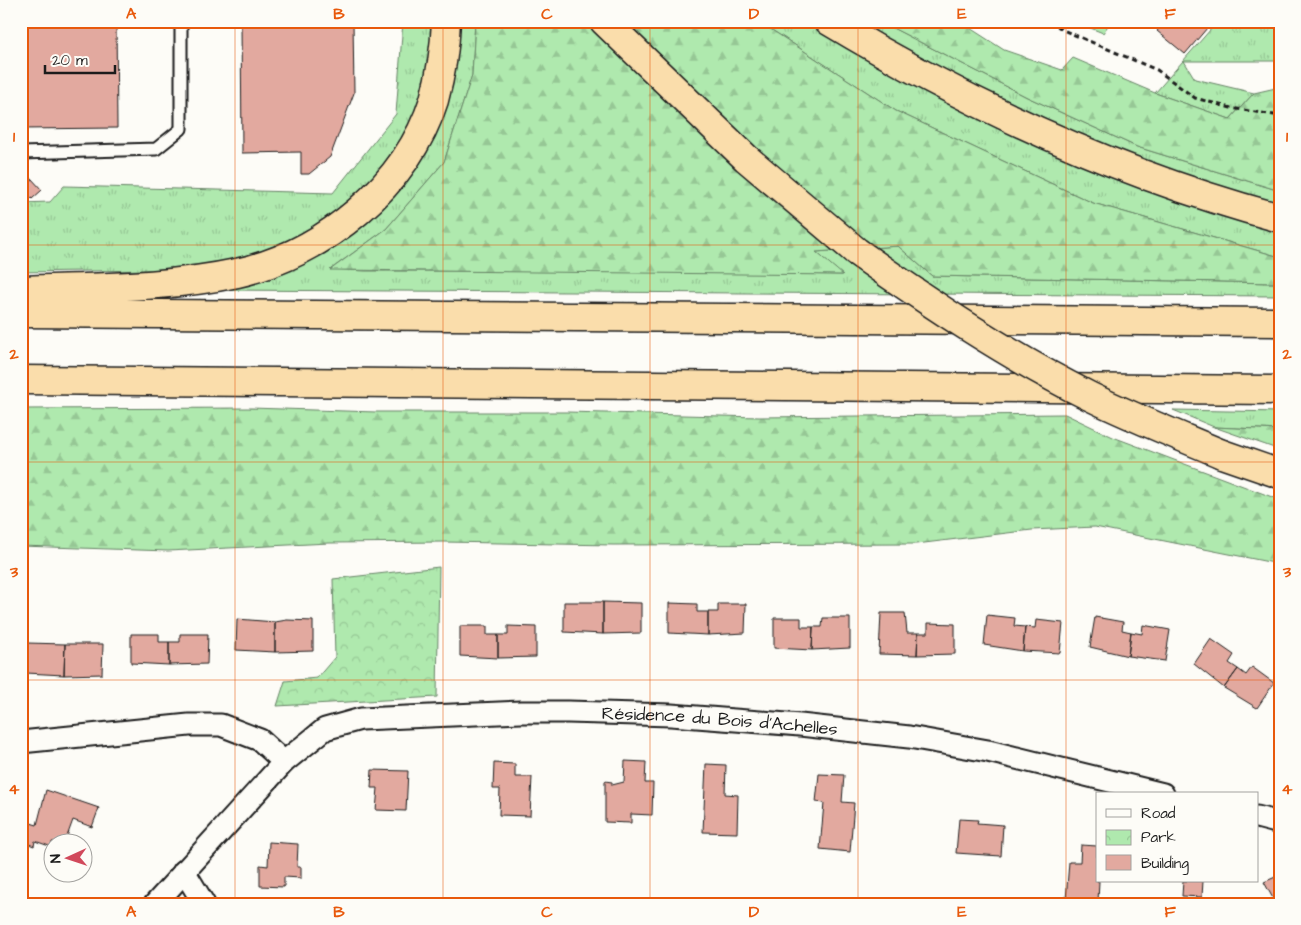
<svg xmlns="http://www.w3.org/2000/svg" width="1301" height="925" viewBox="0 0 1301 925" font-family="'Architects Daughter',sans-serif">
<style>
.grass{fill:url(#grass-tufts);stroke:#668265}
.forest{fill:url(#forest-firs);stroke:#668265}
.park{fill:url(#park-crowns);stroke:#668265}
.building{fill:#e2a99f;stroke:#1c1c1c}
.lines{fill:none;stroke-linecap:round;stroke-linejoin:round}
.service-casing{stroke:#1c1c1c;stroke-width:15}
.minor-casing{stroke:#1c1c1c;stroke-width:25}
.motorway-casing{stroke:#1c1c1c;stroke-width:31}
.path{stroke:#1c1c1c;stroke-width:3;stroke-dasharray:5 4;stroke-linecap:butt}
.service{stroke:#fdfcf7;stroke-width:11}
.minor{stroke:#fdfcf7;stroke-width:21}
.motorway{stroke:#faddab;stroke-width:28}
.motorway-bridge-casing{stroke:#1c1c1c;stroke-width:31;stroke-linecap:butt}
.motorway-bridge{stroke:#faddab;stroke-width:28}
.grid{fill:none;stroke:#e8590c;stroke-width:1;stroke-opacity:0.55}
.labels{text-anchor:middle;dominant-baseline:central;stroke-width:4.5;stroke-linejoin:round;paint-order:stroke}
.street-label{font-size:18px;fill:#1c1c1c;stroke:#fdfcf7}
.neatline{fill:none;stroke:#e8590c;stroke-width:2}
.grid-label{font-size:16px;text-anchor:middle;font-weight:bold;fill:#e8590c}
</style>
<defs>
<pattern id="grass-tufts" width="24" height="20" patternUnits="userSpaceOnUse" patternTransform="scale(1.25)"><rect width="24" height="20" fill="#afe9ae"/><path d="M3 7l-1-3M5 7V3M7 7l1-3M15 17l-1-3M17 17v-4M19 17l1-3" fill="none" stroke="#96c795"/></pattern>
<pattern id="forest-firs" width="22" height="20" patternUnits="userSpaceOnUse" patternTransform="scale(1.25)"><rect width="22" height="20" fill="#afe9ae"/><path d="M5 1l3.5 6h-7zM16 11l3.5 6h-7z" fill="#96c795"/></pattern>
<pattern id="park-crowns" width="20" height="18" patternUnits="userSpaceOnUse" patternTransform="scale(1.25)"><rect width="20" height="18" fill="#afe9ae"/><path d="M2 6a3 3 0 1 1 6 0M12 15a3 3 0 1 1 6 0" fill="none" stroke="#96c795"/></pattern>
</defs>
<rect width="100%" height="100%" fill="#fdfcf7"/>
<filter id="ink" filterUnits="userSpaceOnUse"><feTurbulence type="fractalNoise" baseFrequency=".02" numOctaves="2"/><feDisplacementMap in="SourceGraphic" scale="10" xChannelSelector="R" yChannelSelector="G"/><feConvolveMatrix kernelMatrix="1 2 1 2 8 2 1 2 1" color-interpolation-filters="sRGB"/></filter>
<g filter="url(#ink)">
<path class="grass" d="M 403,21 L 475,21 L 472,75 L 444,162 L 386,229 L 331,269 L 365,271 L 618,271 L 842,275 L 816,252 L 898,246 L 932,276 L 1275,283 L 1280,279 L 1280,296 L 216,290 L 150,270 L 21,272 L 21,203 L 50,202 L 64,186 L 333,193 L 396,114 Z
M 758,21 L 879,21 L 1027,97 L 1137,147 L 1280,191 L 1280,257 L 1093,203 L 896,111 Z
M 1073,21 L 1111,21 L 1103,33 Z
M 1218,21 L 1280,21 L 1280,61 L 1184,61 L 1195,79 L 1254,93 L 1230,119 L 1155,93 Z
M 1173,410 L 1280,412 L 1280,430 L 1214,427 Z"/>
<path class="forest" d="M 475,21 L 758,21 L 896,111 L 1093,203 L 1280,257 L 1280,279 L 1275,283 L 932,276 L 898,246 L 816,252 L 843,275 L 330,270 L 386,229 L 444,162 L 472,75 Z
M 879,21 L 959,21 L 1004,50 L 1062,70 L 1073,58 L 1155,93 L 1230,119 L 1254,93 L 1280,87 L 1280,191 L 1137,147 L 1027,97 Z
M 251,408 L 376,412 L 567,412 L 759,417 L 1065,414 L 1113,437 L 1280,500 L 1280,567 L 1274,563 L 1095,527 L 1032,530 L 916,544 L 613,545 L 444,542 L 329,543 L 168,551 L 21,546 L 21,409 Z
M 1214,427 L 1280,430 L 1280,450 Z"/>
<path class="park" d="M 439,567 L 437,697 L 277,706 L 285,681 L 317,678 L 335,657 L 333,579 Z"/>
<path class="building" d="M 21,21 L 116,21 L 117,128 L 21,129 Z
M 241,21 L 353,21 L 354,93 L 330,157 L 309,174 L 301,174 L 301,152 L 242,153 Z
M 1165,21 L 1213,21 L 1185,54 L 1157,31 Z
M 31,178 L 42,190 L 32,199 L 21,187 Z
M 564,602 L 603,602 L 603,634 L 564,632 Z
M 603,602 L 641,603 L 641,633 L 603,634 Z
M 669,603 L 697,604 L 697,612 L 708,612 L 708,635 L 669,633 Z
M 718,604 L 746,604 L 745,633 L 708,635 L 708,612 L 718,612 Z
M 881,613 L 905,613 L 907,633 L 918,633 L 917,655 L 879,654 Z
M 987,615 L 1015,618 L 1014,626 L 1025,627 L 1023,651 L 984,645 Z
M 1095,617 L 1123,622 L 1122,630 L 1131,632 L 1128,656 L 1090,647 Z
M 774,618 L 801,618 L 801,627 L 813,627 L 812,650 L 774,648 Z
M 823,618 L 850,618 L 850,648 L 812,650 L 813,627 L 822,627 Z
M 237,619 L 275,622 L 275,652 L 236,650 Z
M 287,620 L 313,621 L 313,651 L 275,652 L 275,622 Z
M 1036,620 L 1063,623 L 1060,653 L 1023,651 L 1025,627 L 1035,628 Z
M 928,623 L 955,624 L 955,654 L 917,655 L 918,633 L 928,633 Z
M 1143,625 L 1170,630 L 1165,661 L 1128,656 L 1131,632 L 1142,634 Z
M 460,626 L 487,626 L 487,635 L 498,635 L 498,658 L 460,656 Z
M 508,626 L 536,627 L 536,657 L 498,658 L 498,635 L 508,635 Z
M 131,634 L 159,634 L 159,642 L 169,642 L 169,665 L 131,663 Z
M 180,634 L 208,634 L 207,664 L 169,665 L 169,642 L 180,642 Z
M 1211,639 L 1234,655 L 1229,663 L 1238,669 L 1224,688 L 1194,664 Z
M 27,643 L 65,644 L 64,675 L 26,673 Z
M 65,644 L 103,644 L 102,674 L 64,675 Z
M 1252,667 L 1274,683 L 1257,708 L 1224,688 L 1238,669 L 1246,675 Z
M 625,761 L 646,762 L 645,783 L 653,783 L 652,815 L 631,814 L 631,823 L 605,822 L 605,781 L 612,782 L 612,785 L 624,782 Z
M 494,763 L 515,764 L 515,777 L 532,777 L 530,816 L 499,815 L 500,789 L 493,789 Z
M 706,764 L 726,765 L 725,794 L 738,795 L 737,833 L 703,832 Z
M 372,770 L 408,771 L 406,811 L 376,810 L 378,788 L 371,788 Z
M 819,774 L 844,775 L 842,802 L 854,803 L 850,852 L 820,849 L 824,803 L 816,802 Z
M 46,790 L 99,808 L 92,827 L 73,820 L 65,842 L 52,842 L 52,847 L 35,841 L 34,846 L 21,841 L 21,820 L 37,825 Z
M 959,819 L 978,820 L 977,823 L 1003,825 L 1001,856 L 956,853 Z
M 269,842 L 298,844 L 297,867 L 301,867 L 301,878 L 284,877 L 284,887 L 260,886 L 260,865 L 268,866 Z
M 1081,845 L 1097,846 L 1097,881 L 1099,881 L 1098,902 L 1066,900 L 1069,862 L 1080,862 Z
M 1280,875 L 1280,904 L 1276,904 L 1264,882 Z
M 1183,881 L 1203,881 L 1202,897 L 1182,896 Z"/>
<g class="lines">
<defs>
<path id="service" d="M 21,153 L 156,149 L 181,129 L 181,21"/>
<g id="minor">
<path d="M 21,742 L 189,725 L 221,725 L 260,740 L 284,762"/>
<path d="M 1257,817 L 1280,823"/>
<path d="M 184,871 L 204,904"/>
<path id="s1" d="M 155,904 L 284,762 L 325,729 L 361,719 L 521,712 L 568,712 L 671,715 L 800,725 L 909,737 L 988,751 L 1163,794"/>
</g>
<path id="motorway" d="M 604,21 L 746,158 L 857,252
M 829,21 C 972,107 1119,175 1280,218
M 21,290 C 93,287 167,288 237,273 C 323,254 407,186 434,100 C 441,74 445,48 446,21
M 21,313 L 1280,322
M 21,380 L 1280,390
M 1222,454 L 1280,474"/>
</defs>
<use href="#service" class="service-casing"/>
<use href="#minor" class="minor-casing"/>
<use href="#motorway" class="motorway-casing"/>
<path class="path" d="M 1050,21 L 1063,30 L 1157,70 L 1195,98 L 1231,108 L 1280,116"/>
<use href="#service" class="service"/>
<use href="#minor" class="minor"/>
<use href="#motorway" class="motorway"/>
<defs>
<path id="motorway-bridge" d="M 857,252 C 931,304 1007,355 1089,396 C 1132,417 1177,435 1222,454"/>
</defs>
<use href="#motorway-bridge" class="motorway-bridge-casing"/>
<use href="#motorway-bridge" class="motorway-bridge"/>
</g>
</g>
<path class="grid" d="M 235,21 L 235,904M 443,21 L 443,904M 650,21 L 650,904M 858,21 L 858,904M 1066,21 L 1066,904M 21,245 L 1280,245M 21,462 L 1280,462M 21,680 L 1280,680"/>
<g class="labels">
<g class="street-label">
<text stroke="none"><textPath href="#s1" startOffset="641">Résidence du Bois d'Achelles</textPath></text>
</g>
</g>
<rect width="1301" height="925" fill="none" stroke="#fdfcf7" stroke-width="55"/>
<rect x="1096" y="792" width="162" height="90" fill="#fdfcf7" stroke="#a3a29f"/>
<rect x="1106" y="809" width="25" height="8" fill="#fdfcf7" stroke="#a3a29f"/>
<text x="1141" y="818" font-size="15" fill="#1c1c1c">Road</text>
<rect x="1106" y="830" width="25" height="15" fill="url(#park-crowns)" stroke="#a3a29f"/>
<text x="1141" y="842" font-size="15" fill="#1c1c1c">Park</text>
<rect x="1106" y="855" width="25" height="15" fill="#e2a99f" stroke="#a3a29f"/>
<text x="1141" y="868" font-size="15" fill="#1c1c1c">Building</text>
<g transform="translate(68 858) rotate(267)"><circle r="24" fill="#fdfcf7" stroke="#a3a29f"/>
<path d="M0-4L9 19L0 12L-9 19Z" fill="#d1495b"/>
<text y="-8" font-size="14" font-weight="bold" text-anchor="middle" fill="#1c1c1c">N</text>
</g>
<path d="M45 65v8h70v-8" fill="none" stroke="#1c1c1c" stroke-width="2.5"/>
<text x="52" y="65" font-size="15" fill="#1c1c1c" stroke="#fdfcf7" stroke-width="4" paint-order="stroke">20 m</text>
<rect x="28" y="28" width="1246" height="870" class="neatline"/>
<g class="grid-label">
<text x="131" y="19">A</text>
<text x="339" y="19">B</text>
<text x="547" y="19">C</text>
<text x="754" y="19">D</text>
<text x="962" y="19">E</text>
<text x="1170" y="19">F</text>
<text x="14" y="142">1</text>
<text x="1287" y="142">1</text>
<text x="14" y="359">2</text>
<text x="1287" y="359">2</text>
<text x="14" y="577">3</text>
<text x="1287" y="577">3</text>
<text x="14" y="794">4</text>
<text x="1287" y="794">4</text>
<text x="131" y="917">A</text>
<text x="339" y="917">B</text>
<text x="547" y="917">C</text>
<text x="754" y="917">D</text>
<text x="962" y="917">E</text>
<text x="1170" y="917">F</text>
</g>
</svg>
